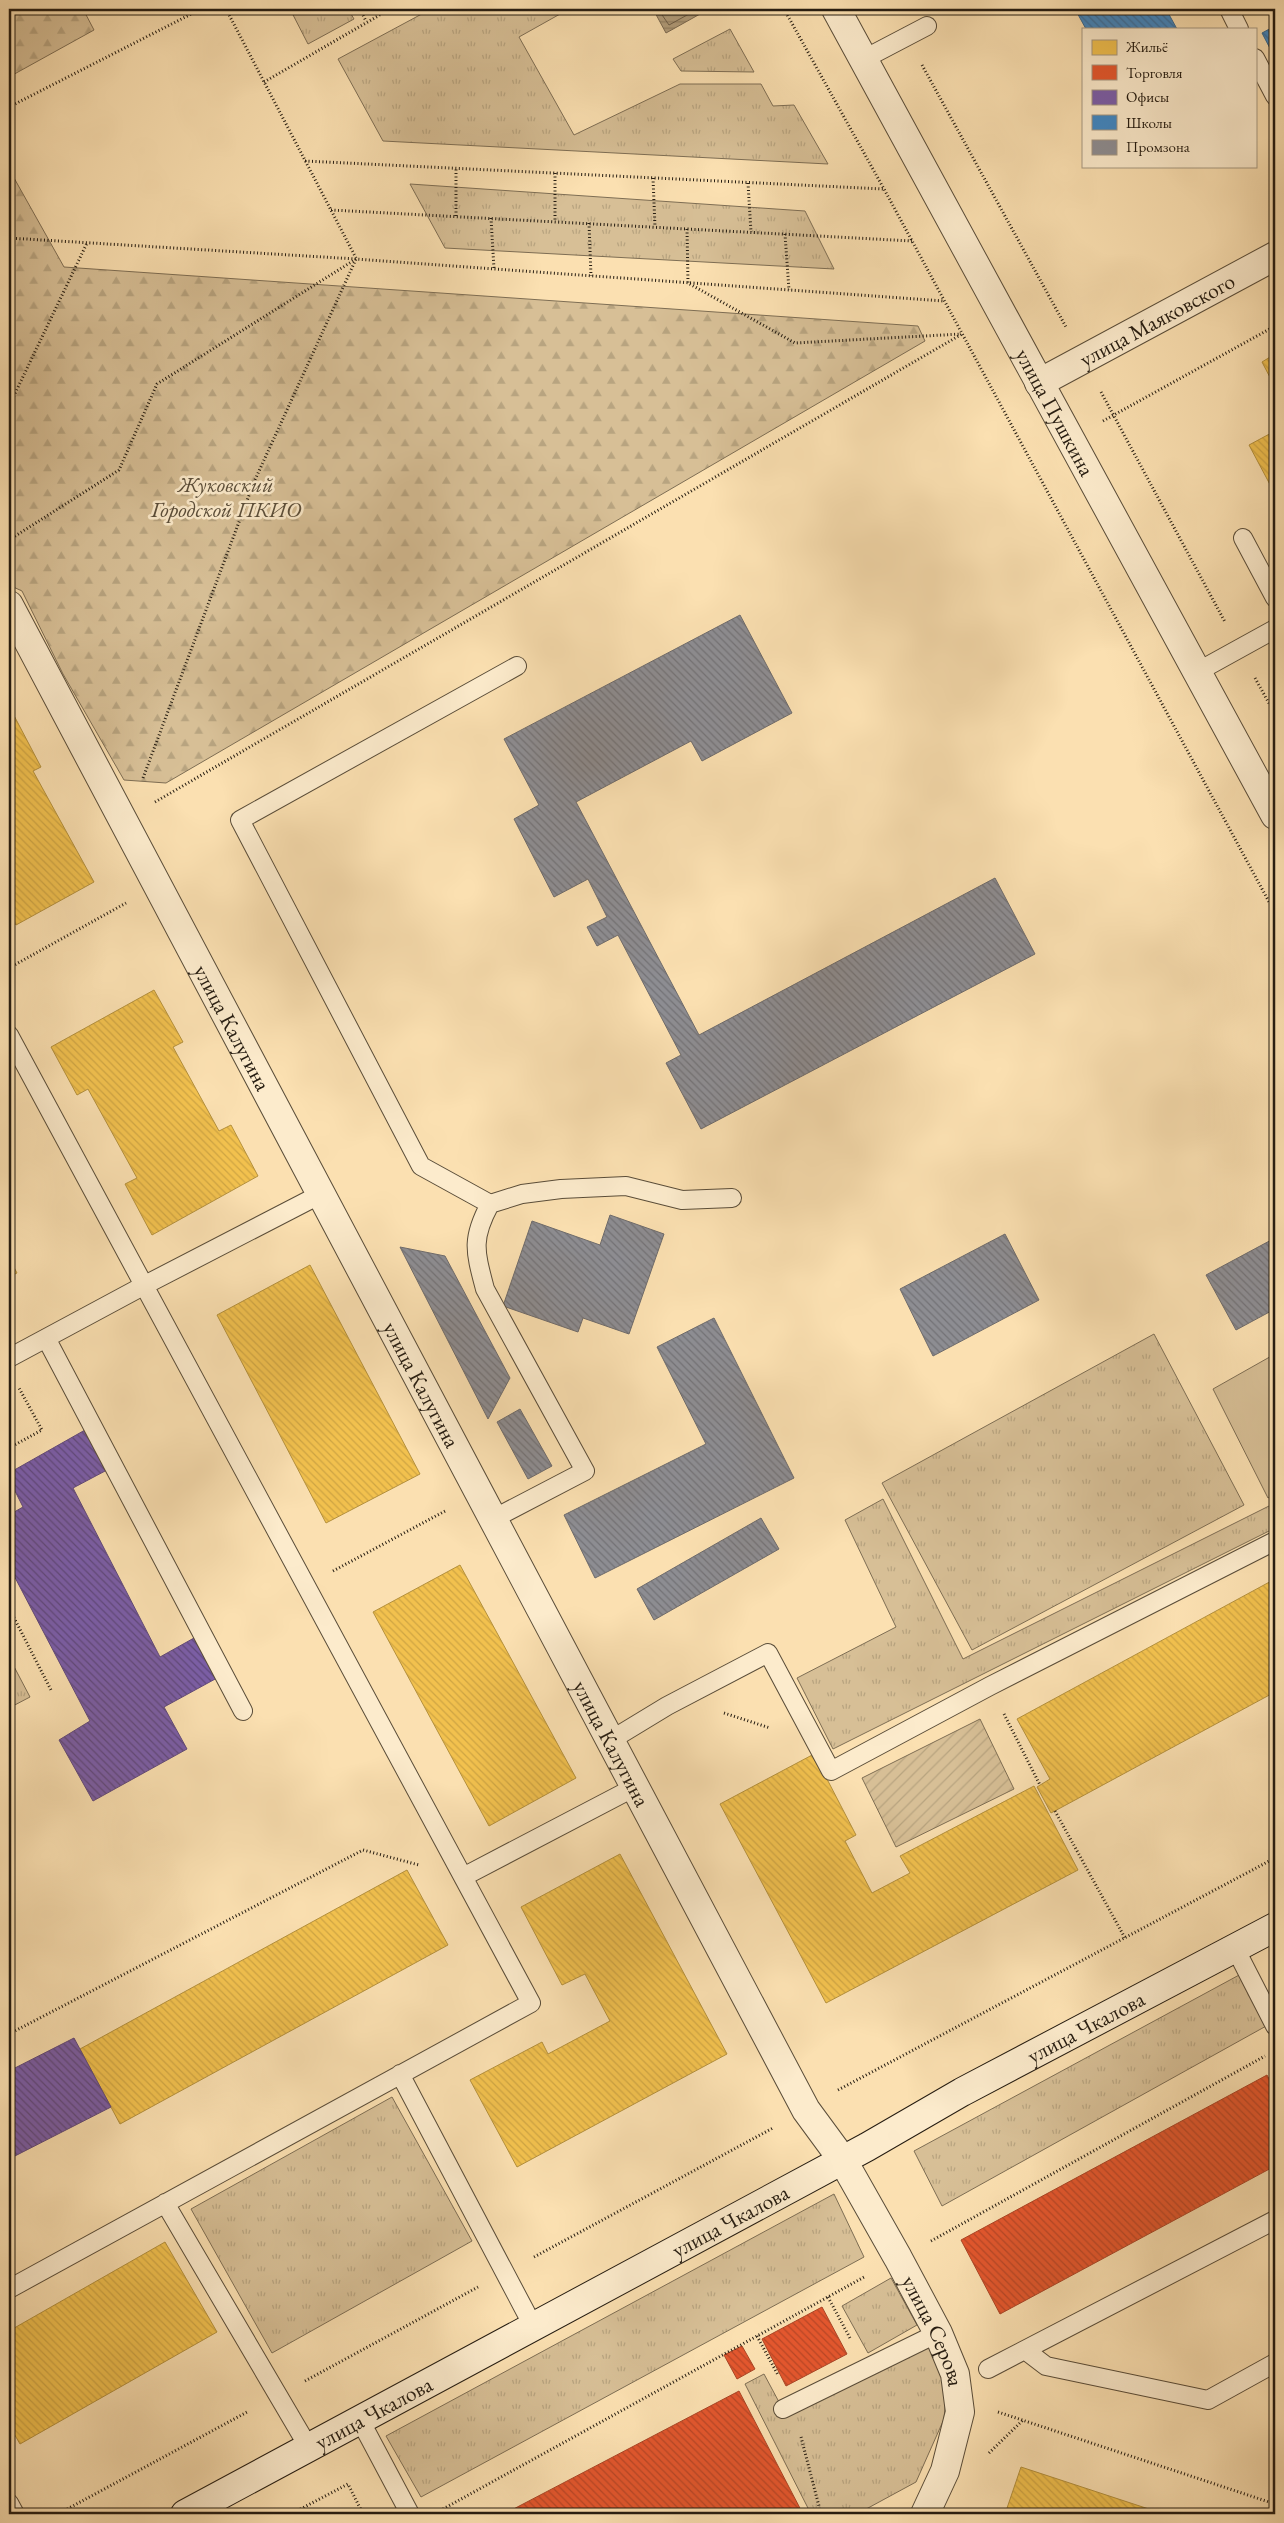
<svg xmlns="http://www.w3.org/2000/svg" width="1284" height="2523" viewBox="0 0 1284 2523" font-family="'EB Garamond',serif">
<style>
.grass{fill:url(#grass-tufts);stroke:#7e6e54}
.forest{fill:url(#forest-firs);stroke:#7e6e54}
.garden{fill:url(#garden-furrows);stroke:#7e6e54}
.pitch{fill:#d7bf96;stroke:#7e6e54}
.water{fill:url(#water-rules);stroke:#7a6951}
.homes{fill:url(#homes-back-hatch);stroke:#b4903c}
.shops{fill:url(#shops-back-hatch);stroke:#ab4525}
.offices{fill:url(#offices-back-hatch);stroke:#614a7a}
.schools{fill:url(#schools-back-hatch);stroke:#37688f}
.industry{fill:url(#industry-back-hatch);stroke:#6e6b6b}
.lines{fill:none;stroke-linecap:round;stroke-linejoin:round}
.shore{stroke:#6c5c46;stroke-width:1}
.service-casing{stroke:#5a4d39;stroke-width:20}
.minor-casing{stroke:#5a4d39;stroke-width:30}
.tertiary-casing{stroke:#5a4d39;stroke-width:30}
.secondary-casing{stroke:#251c11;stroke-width:30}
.path{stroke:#251c11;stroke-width:3;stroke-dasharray:1 2.5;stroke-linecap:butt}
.service{stroke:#fcebcc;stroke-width:18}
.minor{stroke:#fcebcc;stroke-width:28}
.tertiary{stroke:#fcebcc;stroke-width:28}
.secondary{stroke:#fcebcc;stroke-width:28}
.labels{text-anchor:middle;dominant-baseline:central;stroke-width:5;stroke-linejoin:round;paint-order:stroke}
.street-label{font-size:22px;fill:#251c11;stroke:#fcebcc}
.park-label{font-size:22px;font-style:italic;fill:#5a4d39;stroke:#fcebcc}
</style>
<defs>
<pattern id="grass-tufts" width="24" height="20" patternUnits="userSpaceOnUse" patternTransform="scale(1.25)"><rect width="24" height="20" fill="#d7bf96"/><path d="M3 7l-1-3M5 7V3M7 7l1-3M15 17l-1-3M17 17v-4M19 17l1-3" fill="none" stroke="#b8a480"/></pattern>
<pattern id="forest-firs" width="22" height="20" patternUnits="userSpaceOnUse" patternTransform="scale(1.25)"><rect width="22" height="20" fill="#d7bf96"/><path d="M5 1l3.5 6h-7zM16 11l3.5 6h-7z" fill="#b8a480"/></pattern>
<pattern id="garden-furrows" width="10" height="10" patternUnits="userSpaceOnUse" patternTransform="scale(1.25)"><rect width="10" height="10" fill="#d7bf96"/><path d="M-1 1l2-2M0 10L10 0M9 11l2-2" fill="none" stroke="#b8a480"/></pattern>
<pattern id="water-rules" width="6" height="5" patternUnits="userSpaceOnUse" patternTransform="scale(1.25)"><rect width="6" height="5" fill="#b29d7b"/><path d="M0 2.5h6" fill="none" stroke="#917f63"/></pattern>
<pattern id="homes-back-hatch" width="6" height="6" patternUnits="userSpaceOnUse" patternTransform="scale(1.25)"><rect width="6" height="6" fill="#f2c14e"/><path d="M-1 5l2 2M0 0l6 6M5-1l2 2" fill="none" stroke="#cfa543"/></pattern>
<pattern id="shops-back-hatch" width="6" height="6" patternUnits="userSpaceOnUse" patternTransform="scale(1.25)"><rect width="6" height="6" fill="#e4572e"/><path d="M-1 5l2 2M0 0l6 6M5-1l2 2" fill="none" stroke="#b94726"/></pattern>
<pattern id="offices-back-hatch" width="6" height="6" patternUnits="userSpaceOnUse" patternTransform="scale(1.25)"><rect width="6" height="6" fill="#7b5ea7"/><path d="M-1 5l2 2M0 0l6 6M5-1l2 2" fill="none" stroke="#5f487e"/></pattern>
<pattern id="schools-back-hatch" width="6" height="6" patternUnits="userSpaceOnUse" patternTransform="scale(1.25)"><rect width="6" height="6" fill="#3f88c5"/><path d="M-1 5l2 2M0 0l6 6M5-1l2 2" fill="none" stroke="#356e9f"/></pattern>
<pattern id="industry-back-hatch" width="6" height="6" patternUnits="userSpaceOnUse" patternTransform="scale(1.25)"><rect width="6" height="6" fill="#8d8d92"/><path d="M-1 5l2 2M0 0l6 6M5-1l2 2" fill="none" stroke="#737276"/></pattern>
</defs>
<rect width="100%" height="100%" fill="#fbe0b1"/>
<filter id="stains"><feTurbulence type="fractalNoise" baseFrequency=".004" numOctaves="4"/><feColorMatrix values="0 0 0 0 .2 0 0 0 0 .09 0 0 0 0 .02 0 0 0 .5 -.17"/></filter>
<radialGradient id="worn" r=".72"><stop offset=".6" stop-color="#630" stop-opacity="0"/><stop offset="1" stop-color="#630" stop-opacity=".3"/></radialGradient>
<path class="grass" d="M 290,9 L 348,9 L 354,19 L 308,44 Z
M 431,9 L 569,9 L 519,37 L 574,135 L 680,84 L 761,84 L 773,106 L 794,105 L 828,164 L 383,141 L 338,59 Z
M 730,29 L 754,72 L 681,71 L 673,59 Z
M 410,184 L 805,211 L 834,269 L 445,248 Z
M 1154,1334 L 1244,1505 L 972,1650 L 882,1483 Z
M 883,1499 L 963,1659 L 1275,1503 L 1275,1528 L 833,1749 L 797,1678 L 896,1627 L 845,1520 Z
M 9,1657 L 30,1697 L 9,1708 Z
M 1241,1974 L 1268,2025 L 942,2206 L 914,2151 Z
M 392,2097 L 472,2241 L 272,2353 L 191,2209 Z
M 834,2194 L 864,2257 L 421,2497 L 386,2436 Z
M 891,2278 L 917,2325 L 868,2353 L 842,2306 Z
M 929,2346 L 941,2373 L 946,2395 L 944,2419 L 916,2482 L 857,2514 L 811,2514 L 745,2384 L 764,2374 L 787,2417 Z"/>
<path class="forest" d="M 9,9 L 83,9 L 94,30 L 9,77 Z
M 9,169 L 64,267 L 918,326 L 925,341 L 166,783 L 124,780 L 63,674 L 22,591 L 9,585 Z"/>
<path class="garden" d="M 980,1719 L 1014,1789 L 896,1847 L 862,1778 Z"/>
<path class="pitch" d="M 1275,1354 L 1275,1494 L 1268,1498 L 1213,1389 Z"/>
<path class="water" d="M 653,9 L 709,9 L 666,33 Z"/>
<path class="homes" d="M 1275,354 L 1275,387 L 1262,362 Z
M 1275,431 L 1275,494 L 1249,445 Z
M 9,706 L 41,767 L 33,771 L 94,882 L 16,925 L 9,914 Z
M 154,990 L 183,1042 L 173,1047 L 219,1131 L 231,1125 L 258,1176 L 152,1235 L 125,1184 L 137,1178 L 88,1089 L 77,1095 L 51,1047 Z
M 9,1258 L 17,1273 L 9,1277 Z
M 310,1265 L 420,1474 L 326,1523 L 217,1315 Z
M 460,1565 L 576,1778 L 489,1826 L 373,1612 Z
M 1275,1579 L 1275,1692 L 1051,1813 L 1037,1787 L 1050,1779 L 1017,1719 Z
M 814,1754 L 856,1835 L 845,1841 L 872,1893 L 910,1873 L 900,1856 L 1034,1786 L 1078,1870 L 826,2003 L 720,1804 Z
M 620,1854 L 727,2054 L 517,2167 L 470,2080 L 542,2042 L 548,2054 L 610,2021 L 585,1974 L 562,1985 L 521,1907 Z
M 407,1870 L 448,1945 L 120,2124 L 80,2049 Z
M 165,2242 L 217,2332 L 20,2444 L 9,2425 L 9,2331 Z
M 1021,2467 L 1164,2514 L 1005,2514 Z"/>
<path class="shops" d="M 1267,2075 L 1275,2090 L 1275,2166 L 1000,2314 L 961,2240 Z
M 822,2307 L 847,2354 L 786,2386 L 762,2339 Z
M 742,2346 L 755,2369 L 737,2379 L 724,2355 Z
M 739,2391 L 803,2514 L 504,2514 Z"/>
<path class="offices" d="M 85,1430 L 107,1470 L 73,1488 L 160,1657 L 194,1638 L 217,1678 L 164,1707 L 187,1749 L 93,1801 L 59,1740 L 90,1721 L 9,1566 L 9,1515 L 23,1507 L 9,1479 L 9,1473 Z
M 74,2038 L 111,2107 L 9,2159 L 9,2071 Z"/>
<path class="schools" d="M 1075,9 L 1166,9 L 1177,29 L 1086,29 Z
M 1275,26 L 1275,58 L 1262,33 Z"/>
<path class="industry" d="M 740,615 L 792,713 L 702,761 L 691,741 L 576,802 L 699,1035 L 995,878 L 1035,954 L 701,1129 L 666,1063 L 681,1055 L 618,935 L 597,946 L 587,927 L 607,917 L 588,879 L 554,897 L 514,819 L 539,805 L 504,739 Z
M 610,1215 L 664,1234 L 629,1334 L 583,1318 L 578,1332 L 503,1306 L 532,1221 L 600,1245 Z
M 1005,1234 L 1039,1300 L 933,1356 L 900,1289 Z
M 1275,1238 L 1275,1281 L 1269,1284 L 1275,1296 L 1275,1309 L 1236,1330 L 1206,1275 Z
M 400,1247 L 445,1256 L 510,1378 L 488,1419 Z
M 714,1318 L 794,1478 L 595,1578 L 564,1515 L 706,1444 L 657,1347 Z
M 520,1409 L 552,1466 L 528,1479 L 497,1422 Z
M 761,1518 L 779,1549 L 654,1620 L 637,1589 Z"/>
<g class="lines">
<path class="shore" d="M 658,9 L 669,25 L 698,9"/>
<defs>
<path id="service" d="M 1229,9 L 1239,29
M 1255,58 L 1275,96
M 864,59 L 927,26
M 1243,538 L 1275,598
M 1197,672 L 1275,629
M 9,1035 L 531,2003 L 9,2289
M 490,1204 L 421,1166 L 240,820 L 517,666
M 46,1338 L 243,1711
M 9,1358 L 143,1286 L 321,1194
M 493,1519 L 585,1471 L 485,1289 C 475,1251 471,1239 490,1204 L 522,1194 L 561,1189 L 626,1186 L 682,1200 L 732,1198
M 611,1740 L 667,1706 L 768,1653 L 831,1771 L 990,1686 L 1275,1541
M 463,1877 L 635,1787
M 1235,1948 L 1275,2026
M 400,2074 L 533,2326
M 165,2203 L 309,2448
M 1025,2350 L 1046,2366 L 1208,2400 L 1275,2363
M 988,2369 L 1275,2220
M 783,2409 L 938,2333
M 360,2420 L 410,2514
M 9,2503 L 15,2514"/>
<g id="minor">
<path id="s1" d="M 9,605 L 806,2110 L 842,2159 L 898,2258 L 938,2333 L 955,2374 L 960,2412 L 945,2471 L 925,2514"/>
</g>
<g id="tertiary">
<path id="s2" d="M 836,9 L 1275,815"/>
<path id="s3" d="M 1039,383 L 1275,256"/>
</g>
<g id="secondary">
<path id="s4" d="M 185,2514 L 867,2147 L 962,2092 L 1275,1927"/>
</g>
</defs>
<use href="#service" class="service-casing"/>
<use href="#minor" class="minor-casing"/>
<use href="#tertiary" class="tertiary-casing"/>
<use href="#secondary" class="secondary-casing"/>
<path class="path" d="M 226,9 L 356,258
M 360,9 L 366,21
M 784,9 L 884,189 L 1275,913
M 922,65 L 1066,327
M 264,82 L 390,9
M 9,107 L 201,9
M 305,161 L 883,189
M 555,173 L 555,222
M 653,178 L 655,227
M 748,183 L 751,232
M 331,210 L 912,241
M 456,216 L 456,168
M 491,218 L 494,269
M 589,223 L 591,276
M 687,229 L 688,283 L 795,343 L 961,334
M 785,234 L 789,290
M 9,238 L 356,259 L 944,301
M 1101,392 L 1225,622
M 9,406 L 87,243
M 1103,421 L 1275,326
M 9,540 L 119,470 L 157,384 L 356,259
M 1255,678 L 1275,714
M 143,778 L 254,482 L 356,259
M 155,802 L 962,334
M 9,968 L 126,903
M 9,1448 L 42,1430 L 19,1388
M 333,1571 L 447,1510
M 9,1608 L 51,1690
M 724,1713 L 770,1728
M 1004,1714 L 1040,1785
M 1055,1811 L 1125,1938
M 9,2034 L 363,1850 L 419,1865
M 838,2090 L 1275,1858
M 931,2241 L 1265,2056
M 534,2257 L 773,2128
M 828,2297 L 851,2340
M 757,2336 L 778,2375
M 305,2381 L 478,2287
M 998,2412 L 1275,2504
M 801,2437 L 821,2514
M 989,2453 L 1023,2420
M 443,2509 L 866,2276
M 58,2514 L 249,2411
M 291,2514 L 348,2484 L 363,2514"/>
<use href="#service" class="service"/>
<use href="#minor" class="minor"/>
<use href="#tertiary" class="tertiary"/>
<use href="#secondary" class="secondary"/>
</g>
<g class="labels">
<g class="street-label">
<text stroke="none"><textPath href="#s3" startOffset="134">улица Маяковского</textPath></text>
<text stroke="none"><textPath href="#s2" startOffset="459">улица Пушкина</textPath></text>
<text stroke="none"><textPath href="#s1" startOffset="478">улица Калугина</textPath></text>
<text stroke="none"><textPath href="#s1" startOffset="882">улица Калугина</textPath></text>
<text stroke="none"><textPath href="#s1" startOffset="1288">улица Калугина</textPath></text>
<text stroke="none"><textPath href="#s4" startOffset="1024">улица Чкалова</textPath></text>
<text stroke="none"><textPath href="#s4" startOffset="619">улица Чкалова</textPath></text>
<text stroke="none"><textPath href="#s1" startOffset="1959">улица Серова</textPath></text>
<text stroke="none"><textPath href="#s4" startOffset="214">улица Чкалова</textPath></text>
</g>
<g class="park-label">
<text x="226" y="484">Жуковский<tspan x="226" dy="25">Городской ПКИО</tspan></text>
</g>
</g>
<rect width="1284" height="2523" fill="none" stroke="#fbe0b1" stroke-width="30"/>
<rect x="10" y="10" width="1264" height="2503" fill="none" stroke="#251c11" stroke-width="2.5"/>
<rect x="15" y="15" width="1254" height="2493" fill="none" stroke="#251c11"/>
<rect x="1082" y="28" width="175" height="140" fill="#fcebcc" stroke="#a69881"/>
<rect x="1092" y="40" width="25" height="15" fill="#f2c14e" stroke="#a69881"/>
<text x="1126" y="52" font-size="15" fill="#251c11">Жильё</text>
<rect x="1092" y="65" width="25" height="15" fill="#e4572e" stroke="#a69881"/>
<text x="1126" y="78" font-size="15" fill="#251c11">Торговля</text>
<rect x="1092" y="90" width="25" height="15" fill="#7b5ea7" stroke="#a69881"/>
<text x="1126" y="102" font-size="15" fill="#251c11">Офисы</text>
<rect x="1092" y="115" width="25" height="15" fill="#3f88c5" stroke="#a69881"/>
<text x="1126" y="128" font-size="15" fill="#251c11">Школы</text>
<rect x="1092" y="140" width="25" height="15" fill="#8d8d92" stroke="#a69881"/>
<text x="1126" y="152" font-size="15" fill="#251c11">Промзона</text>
<rect width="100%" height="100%" filter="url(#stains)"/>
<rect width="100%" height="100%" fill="url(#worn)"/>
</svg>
